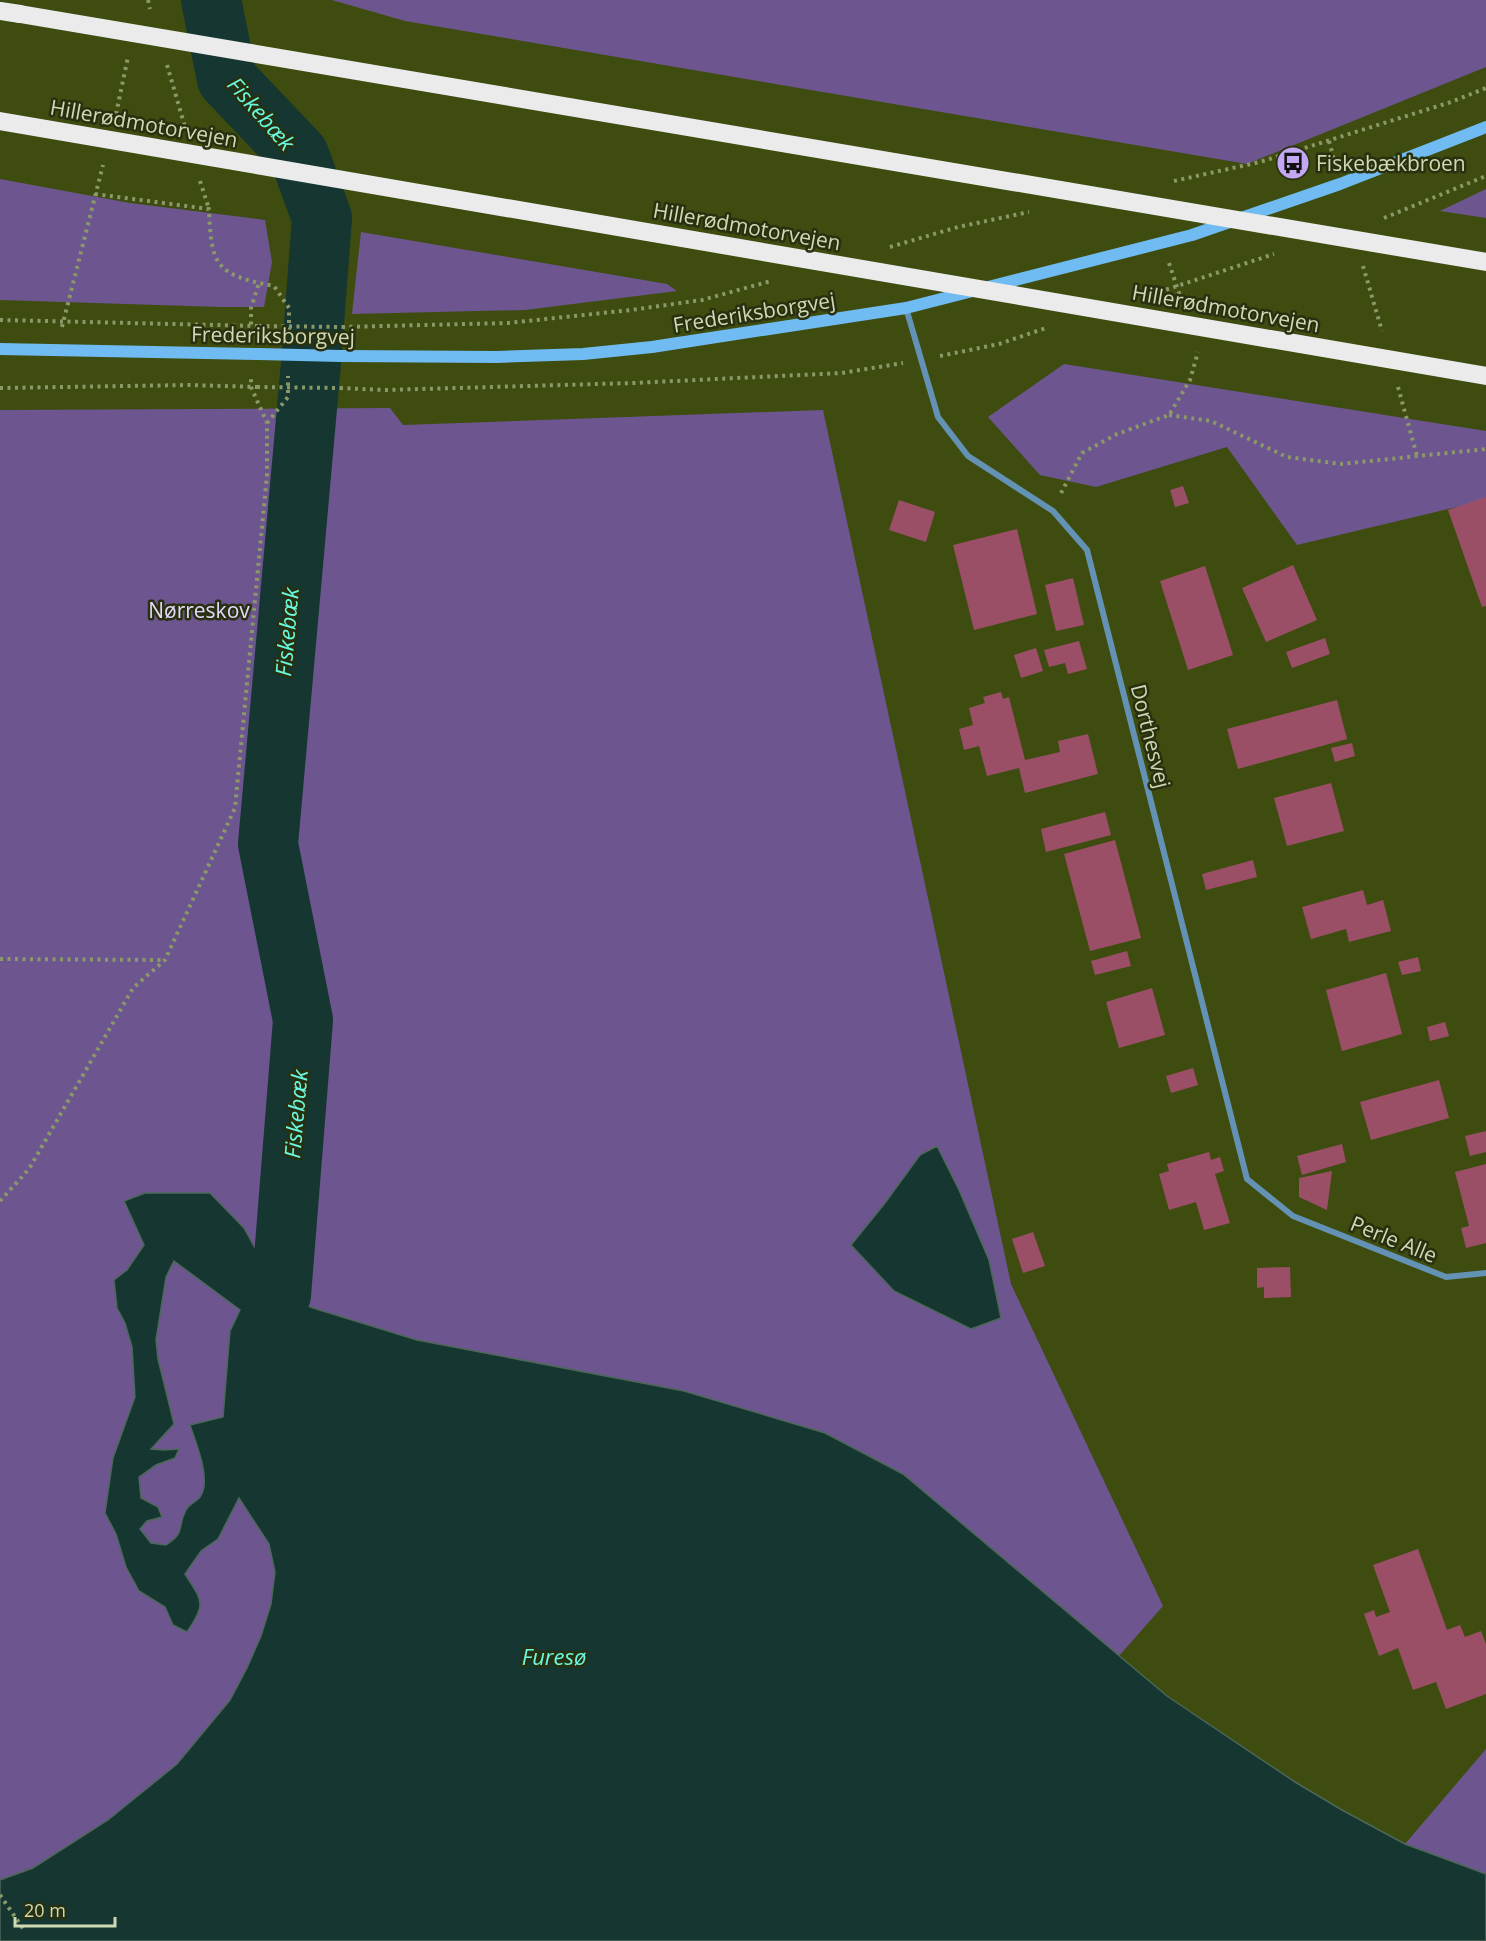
<svg xmlns="http://www.w3.org/2000/svg" width="1486" height="1941" viewBox="0 0 1486 1941" font-family="'Open Sans',sans-serif">
<style>
.green{fill:#6d5690;fill-rule:evenodd}
.water{fill:#153631;stroke:#4d6758;stroke-width:1.5;fill-rule:evenodd}
.lines{fill:none;stroke-linecap:round;stroke-linejoin:round}
.river{stroke:#153631;stroke-width:60}
.building{fill:#9b4f67}
.path{stroke:#8b9868;stroke-width:4;stroke-dasharray:3 4.5;stroke-linecap:butt}
.street{stroke:#6492b4;stroke-width:6}
.secondary{stroke:#70bbf1;stroke-width:12}
.highway{stroke:#ebebeb;stroke-width:18}
.path-bridge{stroke:#8b9868;stroke-width:4;stroke-dasharray:3 4.5;stroke-linecap:butt}
.secondary-bridge{stroke:#70bbf1;stroke-width:12}
.highway-bridge{stroke:#ebebeb;stroke-width:18}
.labels{text-anchor:middle;dominant-baseline:central;stroke-width:5;stroke-linejoin:round;paint-order:stroke}
.street-label{font-size:21px;fill:#cfdab4;stroke:#283010}
.poi-label{font-size:21px;fill:#cfdab4;stroke:#283010;text-anchor:start}
.park-label{font-size:21px;fill:#e4d7fc;stroke:#283010}
.water-label{font-size:22px;font-style:italic;fill:#68f9e2;stroke:#283010}
</style>
<rect width="100%" height="100%" fill="#3e4c10"/>
<path class="green" d="M 332,0 L 1486,0 L 1486,67 L 1247,164 L 405,21 Z
M 0,179 L 130,203 L 265,220 L 272,262 L 264,307 L 221,307 L 0,300 Z
M 1486,189 L 1486,218 L 1440,211 Z
M 361,232 L 667,284 L 677,291 L 525,310 L 352,314 Z
M 1064,364 L 1486,431 L 1486,500 L 1297,545 L 1227,447 L 1096,487 L 1040,475 L 988,417 Z
M 390,408 L 403,425 L 823,410 L 1011,1284 L 1163,1606 L 1119,1656 L 903,1474 L 684,1391 L 417,1340 L 313,1308 L 281,1295 L 239,1497 L 269,1544 L 275,1572 L 271,1604 L 261,1636 L 247,1668 L 230,1700 L 177,1764 L 108,1820 L 33,1868 L 0,1880 L 0,410 ZM 885,1203 L 894,1291 L 851,1245 Z
M 1486,1749 L 1486,1874 L 1405,1844 Z"/>
<path class="water" d="M 937,1146 L 959,1190 L 989,1260 L 1001,1318 L 971,1329 L 894,1291 L 851,1245 L 885,1203 L 920,1155 Z
M 145,1193 L 210,1193 L 244,1228 L 281,1295 L 313,1308 L 417,1340 L 684,1391 L 825,1433 L 903,1474 L 1167,1696 L 1295,1782 L 1342,1810 L 1405,1844 L 1486,1874 L 1486,1941 L 0,1941 L 0,1880 L 33,1868 L 108,1820 L 177,1764 L 230,1700 L 247,1668 L 261,1636 L 271,1604 L 275,1572 L 269,1544 L 239,1498 L 218,1539 L 201,1551 L 185,1574 C 202,1601 207,1603 187,1632 L 173,1625 L 165,1607 L 139,1591 L 126,1567 L 116,1534 L 105,1513 L 113,1458 L 135,1397 L 132,1347 L 125,1323 L 117,1308 L 114,1280 L 127,1270 L 144,1245 L 124,1201 ZM 174,1261 L 240,1310 L 230,1331 L 223,1417 L 190,1425 C 196,1443 212,1481 200,1497 C 196,1502 189,1504 186,1510 C 176,1529 187,1531 166,1545 L 151,1543 L 140,1529 L 147,1521 L 162,1517 L 158,1507 L 141,1498 L 139,1477 L 156,1465 L 175,1458 L 179,1449 L 164,1450 L 151,1449 L 174,1424 L 158,1359 L 156,1340 L 166,1277 Z"/>
<g class="lines">
<path class="river" d="M 211,0 L 227,79 L 299,155 L 322,218 L 311,363 L 268,844 L 303,1020 L 281,1295"/>
</g>
<path class="building" d="M 1183,486 L 1189,503 L 1175,507 L 1170,490 Z
M 1486,497 L 1486,606 L 1482,607 L 1448,510 Z
M 899,500 L 935,512 L 926,542 L 889,530 Z
M 1017,529 L 1037,614 L 974,630 L 953,545 Z
M 1293,565 L 1317,620 L 1266,642 L 1242,588 Z
M 1205,566 L 1233,655 L 1188,670 L 1160,581 Z
M 1073,578 L 1084,625 L 1056,631 L 1045,585 Z
M 1325,638 L 1330,654 L 1292,668 L 1286,652 Z
M 1079,641 L 1087,669 L 1068,674 L 1065,663 L 1049,667 L 1044,650 Z
M 1036,648 L 1043,671 L 1021,678 L 1014,655 Z
M 1001,692 L 1003,699 L 1009,697 L 1025,760 L 1060,752 L 1058,741 L 1088,734 L 1098,774 L 1025,793 L 1019,768 L 987,776 L 979,746 L 964,750 L 959,729 L 973,725 L 969,708 L 985,703 L 983,697 Z
M 1337,700 L 1347,739 L 1238,769 L 1227,729 Z
M 1352,743 L 1355,756 L 1335,762 L 1331,748 Z
M 1331,783 L 1344,831 L 1287,846 L 1274,798 Z
M 1105,812 L 1111,835 L 1046,852 L 1041,829 Z
M 1115,840 L 1141,938 L 1090,951 L 1064,854 Z
M 1253,860 L 1257,877 L 1206,890 L 1202,874 Z
M 1363,890 L 1367,905 L 1383,900 L 1391,931 L 1349,942 L 1346,929 L 1311,939 L 1302,907 Z
M 1127,951 L 1131,966 L 1095,975 L 1091,961 Z
M 1418,957 L 1421,971 L 1402,975 L 1398,962 Z
M 1386,973 L 1402,1034 L 1342,1051 L 1326,990 Z
M 1152,988 L 1165,1035 L 1119,1048 L 1106,1002 Z
M 1445,1022 L 1449,1036 L 1430,1041 L 1427,1027 Z
M 1193,1068 L 1198,1085 L 1171,1093 L 1166,1076 Z
M 1439,1080 L 1449,1118 L 1371,1140 L 1360,1102 Z
M 1486,1131 L 1486,1152 L 1470,1156 L 1465,1136 Z
M 1342,1144 L 1346,1162 L 1302,1175 L 1297,1156 Z
M 1209,1152 L 1211,1160 L 1220,1157 L 1224,1171 L 1215,1174 L 1230,1223 L 1204,1230 L 1196,1202 L 1169,1210 L 1159,1174 L 1169,1171 L 1167,1164 Z
M 1486,1164 L 1486,1243 L 1466,1248 L 1461,1228 L 1469,1226 L 1455,1172 Z
M 1332,1171 L 1327,1210 L 1299,1197 L 1299,1178 Z
M 1033,1232 L 1045,1266 L 1023,1273 L 1012,1239 Z
M 1290,1267 L 1291,1297 L 1264,1298 L 1264,1287 L 1257,1288 L 1257,1268 Z
M 1418,1549 L 1447,1630 L 1460,1625 L 1465,1637 L 1481,1631 L 1486,1644 L 1486,1694 L 1446,1709 L 1436,1682 L 1413,1690 L 1398,1648 L 1379,1656 L 1364,1614 L 1374,1610 L 1376,1617 L 1390,1612 L 1373,1565 Z"/>
<g class="lines">
<path class="path" d="M 148,0 L 150,9
M 167,65 L 185,127
M 116,114 L 128,57
M 1329,141 L 1335,163
M 200,181 L 209,209
M 1174,181 L 1260,162 L 1451,102 L 1486,88
M 95,194 L 209,209 C 211,266 216,275 274,286 L 289,308 L 289,333
M 1384,218 L 1486,176
M 890,247 L 958,227 L 1029,212
M 1169,263 L 1181,299
M 1363,266 L 1382,331
M 1159,292 L 1274,254
M 0,320 L 259,326
M 62,327 L 103,165
M 342,327 L 508,323 L 631,310 L 702,300 L 771,281
M 251,332 L 251,308 L 259,283
M 940,356 L 999,344 L 1046,328
M 1398,387 L 1417,456
M 0,388 L 189,385 L 257,387
M 340,388 L 385,390 L 633,383 L 842,373 L 903,363
M 1169,415 L 1211,421 L 1287,457 L 1341,464 L 1486,449
M 267,423 L 288,397 L 288,376
M 1061,493 L 1082,453 L 1117,434 L 1169,415 L 1190,380 L 1198,352
M 0,959 L 164,960
M 0,1201 L 29,1169 L 133,988 L 165,960 L 235,808 L 267,475 L 267,423 L 251,387 L 251,376
M 0,1895 L 24,1930"/>
<path class="street" d="M 906,308 L 938,417 L 968,456 L 1053,511 L 1087,550 L 1247,1179 L 1293,1216 L 1446,1277 L 1486,1273"/>
<path class="secondary" d="M 0,349 L 259,354
M 341,356 L 497,357 L 583,354 L 652,347 L 906,308 L 1192,235 L 1340,184 L 1486,127"/>
<path class="highway" d="M 0,11 L 20,14"/>
<path class="path-bridge" d="M 259,326 L 342,327
M 257,387 L 340,388"/>
<path class="secondary-bridge" d="M 259,354 L 341,356"/>
<path class="highway-bridge" d="M 20,14 L 1486,262
M 0,121 L 1486,376"/>
</g>
<defs>
<symbol id="bus-disc" viewBox="-11 -11 22 22"><circle r="9.5" fill="#c3a7f2" stroke="#283010"/><path d="M-5-6H5V4H4V6H2V4H-2V6H-4V4H-5ZM-3.5-4V0h7V-4ZM-3.5 1.2v1.5H-2V1.2ZM2 1.2v1.5H3.5V1.2Z" fill="#111"/></symbol>
</defs>
<g fill-rule="evenodd">
<use href="#bus-disc" x="1274" y="144" width="38" height="38"/>
</g>
<g class="labels">
<g class="street-label">
<text transform="translate(144 123) rotate(10)">Hillerødmotorvejen</text>
<text transform="translate(747 226) rotate(10)">Hillerødmotorvejen</text>
<text transform="translate(1226 308) rotate(10)">Hillerødmotorvejen</text>
<text transform="translate(754 312) rotate(-9)">Frederiksborgvej</text>
<text transform="translate(273 335) rotate(1)">Frederiksborgvej</text>
<text transform="translate(1151 736) rotate(76)">Dorthesvej</text>
<text transform="translate(1394 1239) rotate(22)">Perle Alle</text>
</g>
<g class="poi-label">
<text x="1316" y="163">Fiskebækbroen</text>
</g>
<g class="park-label">
<text x="199" y="610">Nørreskov</text>
</g>
<g class="water-label">
<text transform="translate(262 113) rotate(49)">Fiskebæk</text>
<text transform="translate(286 632) rotate(-85)">Fiskebæk</text>
<text transform="translate(295 1114) rotate(-85)">Fiskebæk</text>
<text x="554" y="1656">Furesø</text>
</g>
</g>
<path d="M15 1917v9h100v-9" fill="none" stroke="#cfdab4" stroke-width="3"/>
<text x="24" y="1917" font-size="18" fill="#cfdab4" stroke="#283010" stroke-width="4.5" paint-order="stroke">20 m</text>
</svg>
